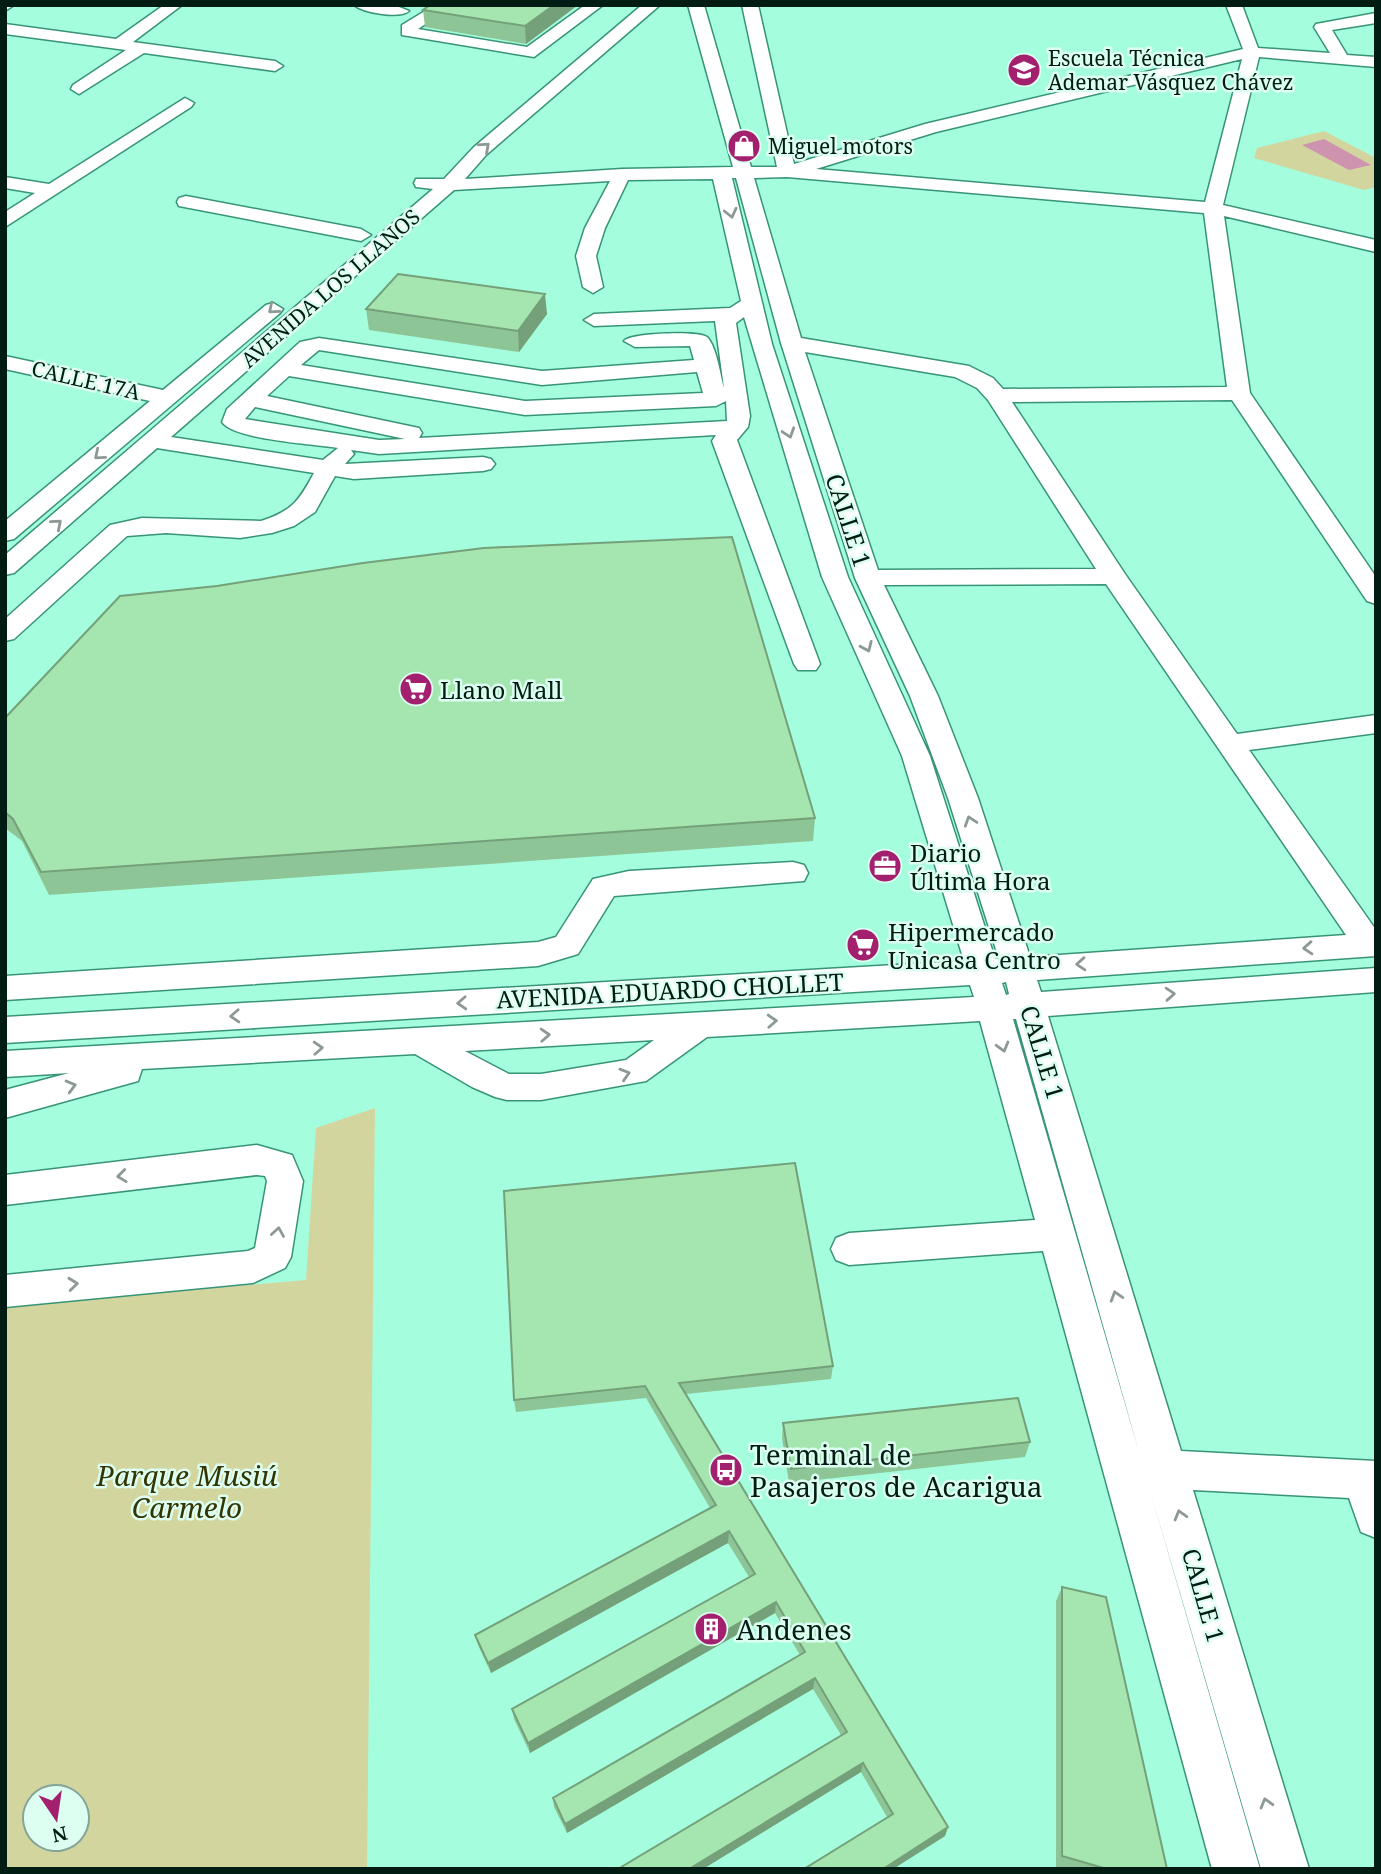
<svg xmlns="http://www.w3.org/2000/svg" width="1381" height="1874" viewBox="0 0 1381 1874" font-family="'Noto Serif',serif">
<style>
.green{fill:#d3d59f;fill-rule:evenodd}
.water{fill:#ce93af}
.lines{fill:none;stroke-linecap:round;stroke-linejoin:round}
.minor-casing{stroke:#379477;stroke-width:3}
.minor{fill:#fff;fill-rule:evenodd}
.wall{fill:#8ec596}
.shaded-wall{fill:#74a07a}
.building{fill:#a5e5af;stroke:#74a07a;stroke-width:2}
.oneway{stroke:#8d9995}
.labels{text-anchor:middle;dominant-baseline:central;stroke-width:5;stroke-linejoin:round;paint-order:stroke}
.far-poi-label{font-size:21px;fill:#011c13;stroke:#ddfff1;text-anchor:start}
.far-street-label{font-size:21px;fill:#011c13;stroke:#ddfff1}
.street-label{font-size:24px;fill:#011c13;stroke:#ddfff1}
.poi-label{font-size:24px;fill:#011c13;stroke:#ddfff1;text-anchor:start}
.near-poi-label{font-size:28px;fill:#011c13;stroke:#ddfff1;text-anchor:start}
.near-park-label{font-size:28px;font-style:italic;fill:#353504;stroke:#ddfff1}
</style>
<rect width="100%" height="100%" fill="#a4fede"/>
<path class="green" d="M 1324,131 L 1376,158 L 1376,187 L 1364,190 L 1254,158 L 1257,148 Z
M 375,1108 L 367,1869 L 5,1869 L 5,1306 L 306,1280 L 316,1128 ZM 35,1797 L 77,1797 L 77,1839 L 35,1839 Z"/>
<path class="water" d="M 1324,139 L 1371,165 L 1349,170 L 1302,145 Z"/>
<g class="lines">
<defs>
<path id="minor" d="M 5,5 L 14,5 L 5,11 Z
M 164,5 L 182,5 L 133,42 L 275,61 L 283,66 L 275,71 L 144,53 L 79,94 L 71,89 L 73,85 L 126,50 L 5,34 L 5,24 L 116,39 Z
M 354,5 L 394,5 L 409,11 C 400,19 364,13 354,5 Z
M 435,5 L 454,5 L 418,29 L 527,47 L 585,5 L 603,5 L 534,57 L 402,35 L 402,25 Z
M 642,5 L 660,5 L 486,155 L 465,179 L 622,169 L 733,167 L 688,5 L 704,5 L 751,167 L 777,167 L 742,5 L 758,5 L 794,164 L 925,124 L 1243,49 L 1226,5 L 1242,5 L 1258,48 L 1330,53 L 1314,27 L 1316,24 L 1376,13 L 1376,23 L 1332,30 L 1347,55 L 1376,57 L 1376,67 L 1259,57 L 1223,205 L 1376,240 L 1376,252 L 1224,216 L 1250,393 L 1376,577 L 1376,604 L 1367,601 L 1232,400 L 1012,402 L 1125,574 L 1237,734 L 1376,715 L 1376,733 L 1249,750 L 1376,930 L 1376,956 L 1037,980 L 1041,992 L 1376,968 L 1376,992 L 1048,1016 L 1181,1451 L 1376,1461 L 1376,1538 L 1361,1532 L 1349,1498 L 1193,1490 L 1309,1869 L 1261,1869 L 1149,1487 L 1260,1869 L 1212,1869 L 1043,1251 L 849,1265 L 836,1260 L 831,1249 L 836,1238 L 849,1233 L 1035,1220 L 980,1021 L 707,1037 L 646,1081 L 541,1100 L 507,1100 L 495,1097 L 472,1087 L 415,1054 L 142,1069 L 138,1081 L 5,1118 L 5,1090 L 69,1073 L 5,1077 L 5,1051 L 974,997 L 970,985 L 5,1043 L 5,1017 L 964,961 L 902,756 L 822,577 L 744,317 L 736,323 L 750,416 L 748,427 L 737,440 L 820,664 L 816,670 L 798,670 L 794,664 L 712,441 L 716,435 L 379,454 L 351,450 L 354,454 L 345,464 L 483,457 L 491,459 L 495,464 L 491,469 L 483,471 L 354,479 L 335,476 L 315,512 L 294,526 L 272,533 L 240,538 L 166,533 L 127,536 L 14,639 L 5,641 L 5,619 L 110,525 L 142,518 L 261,521 C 292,511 299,501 314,473 L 157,448 L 14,573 L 5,575 L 5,555 L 433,189 L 416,187 L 414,183 L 416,179 L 444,179 L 474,147 ZM 1242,59 L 1205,202 L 816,169 L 936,132 ZM 787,177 L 1204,213 L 1227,387 L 1003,389 L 993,378 L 969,366 L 801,338 L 754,178 ZM 732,178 L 736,178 L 781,343 L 855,578 L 910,696 L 948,798 L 999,959 L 995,959 L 930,756 L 848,577 L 772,344 ZM 713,179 L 741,301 L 730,308 L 594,314 L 584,320 L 594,326 L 715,321 L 724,388 C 720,374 717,349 708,338 C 702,330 630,333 624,341 L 635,347 L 690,346 L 694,360 L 542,371 L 319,338 L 300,342 L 227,409 L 222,422 C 234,440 315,444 338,448 L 323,460 L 171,437 L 454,190 L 610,181 L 585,228 L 576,256 L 583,287 L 593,293 L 603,287 L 596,256 L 605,228 L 628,180 ZM 319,350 L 542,385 L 697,372 L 703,393 L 525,401 L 301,365 ZM 805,352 L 955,377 L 977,388 L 988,400 L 1096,569 L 878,570 ZM 289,376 L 525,415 L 716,406 L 726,401 L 727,421 L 419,438 L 422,433 L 419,428 L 267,396 ZM 255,407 L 405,439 L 379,440 L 245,419 ZM 1106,584 L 1346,935 L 1030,957 L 978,798 L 938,696 L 884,585 ZM 1006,982 L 1009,994 L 1006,995 L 1002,983 ZM 1013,1019 L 1016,1019 L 1139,1452 ZM 654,1040 L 626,1060 L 541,1074 L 509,1074 L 465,1051 Z
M 185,98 L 194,103 L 191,107 L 5,227 L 5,212 L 35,193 L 5,188 L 5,177 L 49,184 Z
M 186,196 L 361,229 L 371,235 L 361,241 L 179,206 L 177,202 L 179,198 Z
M 273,303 L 283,309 L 280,313 L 14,539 L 5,541 L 5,521 L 150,401 L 5,369 L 5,356 L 163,390 L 266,305 Z
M 793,862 L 804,865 L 808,873 L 804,881 L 614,896 L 578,954 L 538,966 L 5,1000 L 5,976 L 538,942 L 556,937 L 593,879 L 629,871 Z
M 257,1145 L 292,1155 L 303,1181 L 291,1257 L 285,1268 L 253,1283 L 5,1307 L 5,1275 L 248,1251 L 255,1248 L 267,1181 L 265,1176 L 257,1175 L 5,1205 L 5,1175 Z"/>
</defs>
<use href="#minor" class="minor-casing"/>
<use href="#minor" class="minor"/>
</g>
<path class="wall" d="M 578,5 L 526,44 L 425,27 L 423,10 Z
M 366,309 L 547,314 L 519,352 L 369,330 Z
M 5,718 L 815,818 L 813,841 L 49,895 L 22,841 L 5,828 Z
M 833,1366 L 831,1379 L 686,1394 L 948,1827 L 945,1836 L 893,1869 L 804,1869 L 887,1817 L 861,1772 L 703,1869 L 618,1869 L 841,1735 L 813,1689 L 567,1833 L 554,1807 L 553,1798 L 800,1655 L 775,1613 L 530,1753 L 514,1719 L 512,1709 L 749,1577 L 728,1543 L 491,1673 L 478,1645 L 475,1635 L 710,1508 L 646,1398 L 516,1412 L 514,1400 Z
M 783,1423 L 1030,1442 L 1025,1457 L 789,1483 L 782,1438 Z
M 1062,1587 L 1167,1869 L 1061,1869 L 1056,1867 L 1056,1601 Z"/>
<path class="shaded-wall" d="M 554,5 L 578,5 L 526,44 L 525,26 Z
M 545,294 L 547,314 L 519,352 L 518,331 Z
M 729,1531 L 728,1543 L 491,1673 L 488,1663 Z
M 776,1602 L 775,1613 L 530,1753 L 528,1743 Z
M 815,1678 L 813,1689 L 567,1833 L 565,1824 Z
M 863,1763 L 861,1772 L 703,1869 L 689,1869 Z
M 948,1827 L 945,1836 L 893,1869 L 883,1869 Z"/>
<path class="building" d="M 430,5 L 554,5 L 525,26 L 423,10 Z
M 398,274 L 545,294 L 518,331 L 366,309 Z
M 732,537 L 815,818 L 41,872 L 13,819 L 5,812 L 5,718 L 120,596 L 217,586 L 363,563 L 484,548 Z
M 795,1163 L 833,1366 L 679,1383 L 948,1827 L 883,1869 L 804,1869 L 893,1814 L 863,1763 L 689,1869 L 618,1869 L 847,1732 L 815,1678 L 565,1824 L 553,1798 L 805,1652 L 776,1602 L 528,1743 L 512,1709 L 755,1574 L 729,1531 L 488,1663 L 475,1635 L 716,1505 L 645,1386 L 514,1400 L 504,1191 Z
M 1018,1398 L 1030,1442 L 791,1469 L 783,1423 Z
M 1062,1587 L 1106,1597 L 1167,1869 L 1107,1869 L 1062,1856 Z"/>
<defs><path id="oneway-chevron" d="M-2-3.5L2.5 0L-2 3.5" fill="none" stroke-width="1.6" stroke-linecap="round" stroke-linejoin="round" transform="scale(1.75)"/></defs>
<g class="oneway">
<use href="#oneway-chevron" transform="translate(485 147) rotate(-42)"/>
<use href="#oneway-chevron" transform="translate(731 213) rotate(77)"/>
<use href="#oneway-chevron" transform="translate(273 309) rotate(140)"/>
<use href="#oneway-chevron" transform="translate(789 433) rotate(72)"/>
<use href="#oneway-chevron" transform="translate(99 455) rotate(140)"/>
<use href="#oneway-chevron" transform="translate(57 524) rotate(-41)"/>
<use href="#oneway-chevron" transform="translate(867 647) rotate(66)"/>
<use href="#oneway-chevron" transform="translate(970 821) rotate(-108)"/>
<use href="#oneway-chevron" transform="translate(1308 948) rotate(176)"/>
<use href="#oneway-chevron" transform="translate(1081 964) rotate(176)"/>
<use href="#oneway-chevron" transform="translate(1170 994) rotate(-4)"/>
<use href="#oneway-chevron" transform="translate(462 1003) rotate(177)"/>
<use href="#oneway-chevron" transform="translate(235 1016) rotate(177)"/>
<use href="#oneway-chevron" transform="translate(772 1021) rotate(-3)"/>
<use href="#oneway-chevron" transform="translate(545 1035) rotate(-3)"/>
<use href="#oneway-chevron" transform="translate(1003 1047) rotate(74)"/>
<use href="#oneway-chevron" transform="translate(318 1048) rotate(-3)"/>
<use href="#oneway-chevron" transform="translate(625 1074) rotate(-17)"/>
<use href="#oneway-chevron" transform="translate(71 1086) rotate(-15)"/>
<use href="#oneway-chevron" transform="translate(122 1176) rotate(173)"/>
<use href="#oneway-chevron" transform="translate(278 1232) rotate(-81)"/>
<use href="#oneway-chevron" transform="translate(73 1284) rotate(-6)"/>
<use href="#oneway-chevron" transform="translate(1116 1296) rotate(-107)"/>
<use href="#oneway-chevron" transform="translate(1180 1515) rotate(-106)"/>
<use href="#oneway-chevron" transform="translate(1266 1803) rotate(-106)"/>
</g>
<defs>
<symbol id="school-disc" viewBox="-11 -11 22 22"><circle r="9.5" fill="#a3206f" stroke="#ddfff1"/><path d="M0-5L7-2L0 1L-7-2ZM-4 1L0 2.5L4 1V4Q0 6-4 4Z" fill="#fff"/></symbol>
<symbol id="shop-disc" viewBox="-11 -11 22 22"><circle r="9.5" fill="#a3206f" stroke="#ddfff1"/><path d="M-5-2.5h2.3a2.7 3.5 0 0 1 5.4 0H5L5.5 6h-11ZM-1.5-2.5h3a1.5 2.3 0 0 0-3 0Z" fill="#fff"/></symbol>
<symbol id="supermarket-disc" viewBox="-11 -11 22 22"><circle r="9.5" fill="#a3206f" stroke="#ddfff1"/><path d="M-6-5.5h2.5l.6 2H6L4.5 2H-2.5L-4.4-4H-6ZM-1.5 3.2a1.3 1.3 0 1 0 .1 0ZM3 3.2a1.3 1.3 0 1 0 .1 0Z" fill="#fff"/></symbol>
<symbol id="office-disc" viewBox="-11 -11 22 22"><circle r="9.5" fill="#a3206f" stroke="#ddfff1"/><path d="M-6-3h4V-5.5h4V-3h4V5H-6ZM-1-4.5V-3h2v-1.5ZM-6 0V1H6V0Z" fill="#fff"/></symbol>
<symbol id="bus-disc" viewBox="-11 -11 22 22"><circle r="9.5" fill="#a3206f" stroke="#ddfff1"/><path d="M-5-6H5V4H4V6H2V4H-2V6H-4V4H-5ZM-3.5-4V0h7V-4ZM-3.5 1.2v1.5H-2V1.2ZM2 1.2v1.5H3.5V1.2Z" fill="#fff"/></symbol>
<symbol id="building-disc" viewBox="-11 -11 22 22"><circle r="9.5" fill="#a3206f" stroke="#ddfff1"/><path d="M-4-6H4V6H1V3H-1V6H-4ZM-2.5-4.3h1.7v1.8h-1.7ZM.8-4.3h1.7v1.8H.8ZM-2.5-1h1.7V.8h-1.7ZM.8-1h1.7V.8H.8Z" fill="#fff"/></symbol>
</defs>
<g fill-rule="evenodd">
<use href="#school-disc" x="1005" y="51" width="38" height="38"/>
<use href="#shop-disc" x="725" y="127" width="38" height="38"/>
<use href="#supermarket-disc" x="397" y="670" width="38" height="38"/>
<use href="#office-disc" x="866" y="847" width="38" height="38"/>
<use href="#supermarket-disc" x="844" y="926" width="38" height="38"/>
<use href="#bus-disc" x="707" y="1451" width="38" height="38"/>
<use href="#building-disc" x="692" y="1610" width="38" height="38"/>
</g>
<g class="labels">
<g class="far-poi-label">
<text x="1048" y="58">Escuela Técnica<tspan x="1048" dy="24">Ademar Vásquez Chávez</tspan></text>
<text x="768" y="146">Miguel motors</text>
</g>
<g class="far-street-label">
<text transform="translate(330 288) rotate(-41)">AVENIDA LOS LLANOS</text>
<text transform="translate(86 380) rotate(13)">CALLE 17A</text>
</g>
<g class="street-label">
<text transform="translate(849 520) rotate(72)">CALLE 1</text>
<text transform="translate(670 990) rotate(-3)">AVENIDA EDUARDO CHOLLET</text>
<text transform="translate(1043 1052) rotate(73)">CALLE 1</text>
<text transform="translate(1204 1595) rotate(74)">CALLE 1</text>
</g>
<g class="poi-label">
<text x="440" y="689">Llano Mall</text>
<text x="910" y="852">Diario<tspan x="910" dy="28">Última Hora</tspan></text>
<text x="888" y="931">Hipermercado<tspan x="888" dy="28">Unicasa Centro</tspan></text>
</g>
<g class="near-poi-label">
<text x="750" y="1454">Terminal de<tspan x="750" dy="32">Pasajeros de Acarigua</tspan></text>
<text x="736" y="1629">Andenes</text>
</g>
<g class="near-park-label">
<text x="187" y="1475">Parque Musiú<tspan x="187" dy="32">Carmelo</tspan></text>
</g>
</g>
<rect width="1381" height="1874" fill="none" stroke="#011c13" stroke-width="14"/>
<g transform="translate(56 1818) rotate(167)"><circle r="33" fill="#ddfff1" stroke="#85a498" stroke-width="2"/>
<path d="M0-5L12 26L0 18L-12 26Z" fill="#a3206f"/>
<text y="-10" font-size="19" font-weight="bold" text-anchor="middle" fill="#011c13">N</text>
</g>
</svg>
